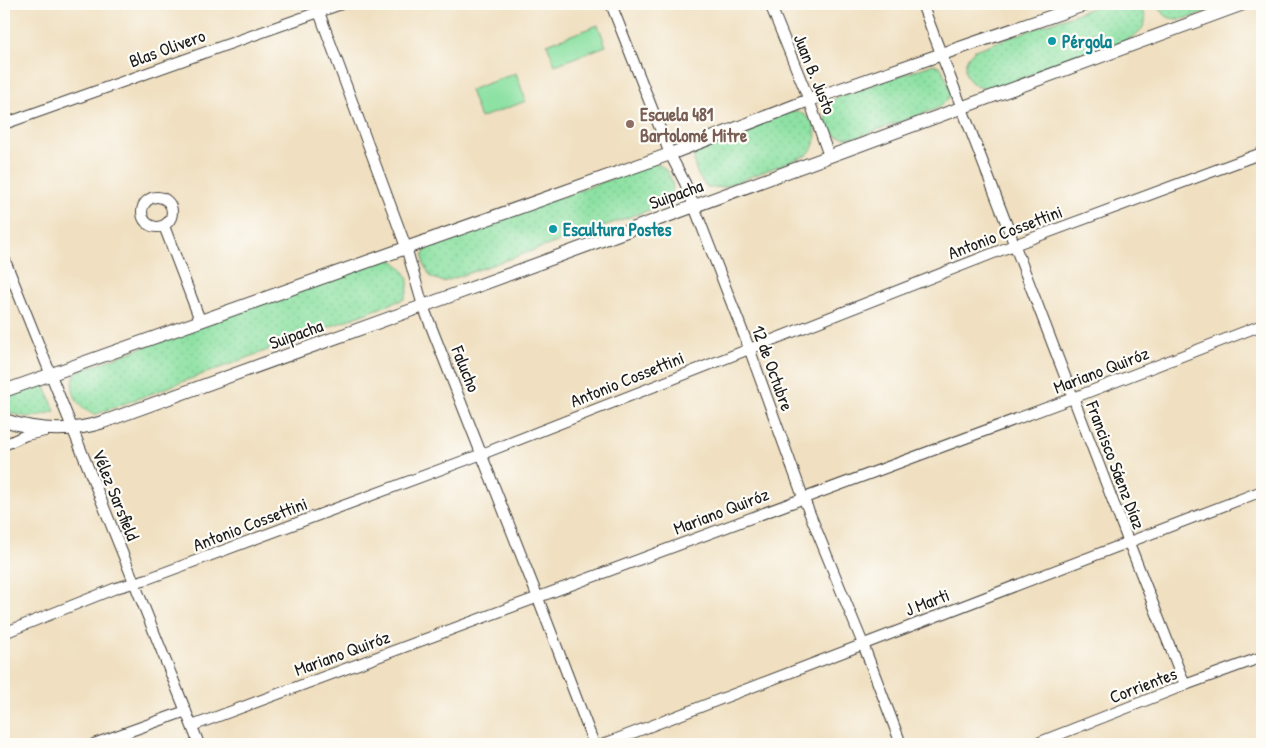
<svg xmlns="http://www.w3.org/2000/svg" width="1266" height="748" viewBox="0 0 1266 748" font-family="'Patrick Hand',sans-serif">
<style>
.park{fill:url(#park-dots);stroke:#547e60}
.pitch{fill:#8de1a3;stroke:#547e60}
.lines{fill:none;stroke-linecap:round;stroke-linejoin:round}
.minor-casing{stroke:#3c3935;stroke-width:12}
.tertiary-casing{stroke:#3c3935;stroke-width:14}
.minor{stroke:#fff;stroke-width:10}
.tertiary{stroke:#fff;stroke-width:12}
.culture-dot{fill:#0f9aa8;stroke:#fdfcf7;stroke-width:2}
.education-dot{fill:#8d6e63;stroke:#fdfcf7;stroke-width:2}
.labels{text-anchor:middle;dominant-baseline:central;stroke-width:4.5;stroke-linejoin:round;paint-order:stroke}
.culture-label{font-size:18px;font-weight:bold;fill:#0d838f;stroke:#fdfcf7;text-anchor:start}
.street-label{font-size:18px;fill:#1c1c1c;stroke:#fdfcf7}
.education-label{font-size:18px;font-weight:bold;fill:#785e54;stroke:#fdfcf7;text-anchor:start}
</style>
<defs>
<pattern id="park-dots" width="8" height="8" patternUnits="userSpaceOnUse" patternTransform="scale(1.25)"><rect width="8" height="8" fill="#8de1a3"/><path d="M2 2h.1M6 6h.1" fill="none" stroke="#79c08c" stroke-width="1.8" stroke-linecap="round"/></pattern>
</defs>
<rect width="100%" height="100%" fill="#fdfcf7"/>
<filter id="ink" filterUnits="userSpaceOnUse"><feTurbulence type="fractalNoise" baseFrequency=".02" numOctaves="2"/><feDisplacementMap in="SourceGraphic" scale="10" xChannelSelector="R" yChannelSelector="G"/><feConvolveMatrix kernelMatrix="1 2 1 2 8 2 1 2 1" color-interpolation-filters="sRGB"/></filter>
<filter id="wash" filterUnits="userSpaceOnUse"><feTurbulence type="fractalNoise" baseFrequency=".0096" numOctaves="4" result="noise"/><feDisplacementMap in="SourceGraphic" scale="20" xChannelSelector="R" yChannelSelector="G"/><feGaussianBlur stdDeviation="1.12" result="paint"/><feColorMatrix in="noise" values="0 0 0 0 0 0 0 0 0 0 0 0 0 0 0 0 0 1.4 0 .05"/><feComposite in="paint" operator="in"/></filter>
<g filter="url(#wash)">
<rect width="100%" height="100%" fill="#f0e0c1"/>
<path class="park" d="M 1103,4 L 1136,4 C 1155,19 1142,33 1125,41 L 992,89 C 967,90 955,66 975,50 Z
M 1158,4 L 1228,4 C 1212,9 1177,28 1164,14 C 1161,12 1160,7 1158,4 Z
M 934,64 L 941,67 L 952,92 C 948,100 944,104 936,109 L 858,137 C 852,137 844,138 838,136 C 821,128 823,108 835,98 Z
M 793,111 C 816,114 823,139 807,155 L 724,187 L 708,188 C 697,177 693,167 694,152 L 700,145 Z
M 656,163 C 669,169 676,183 671,197 L 658,207 L 443,282 L 431,277 L 424,265 L 423,255 L 430,244 Z
M 388,257 C 405,268 414,280 404,299 L 94,415 C 76,405 68,392 76,372 Z
M 44,384 L 55,411 C 31,419 27,418 4,411 L 4,398 Z"/>
<path class="pitch" d="M 598,25 L 606,46 L 555,65 L 547,44 Z
M 516,73 L 526,101 L 480,118 L 470,90 Z"/>
</g>
<g filter="url(#ink)">
<g class="lines">
<defs>
<path id="minor" d="M 316,4 L 406,247 L 423,306 L 538,598 L 594,744
M 611,4 L 670,154 L 685,183 L 749,348 L 803,497 L 863,644 L 901,744
M 770,4 L 809,100 L 829,156
M 922,4 L 1129,543 L 1185,685
M 4,124 L 341,4
M142 212a15 15 0 1 1 30 0a15 15 0 1 1-30 0Z
M 164,226 L 200,320
M 4,258 L 199,744
M 4,445 L 26,435 L 45,431
M 4,633 L 116,588 L 147,579 L 482,454 L 1014,245 L 1262,153
M 192,726 L 1073,398 L 1262,325
M 94,744 L 186,711
M 604,744 L 1262,491
M 1035,744 L 1185,685 L 1262,657"/>
<path id="tertiary" d="M 4,391 L 670,154 L 809,100 L 1087,4
M 4,420 C 37,431 69,433 103,422 L 423,306 L 1243,4"/>
</defs>
<use href="#minor" class="minor-casing"/>
<use href="#tertiary" class="tertiary-casing"/>
<use href="#minor" class="minor"/>
<use href="#tertiary" class="tertiary"/>
</g>
</g>
<g class="culture-dot">
<circle cx="1052" cy="41" r="5"/>
<circle cx="553" cy="229" r="5"/>
</g>
<circle class="education-dot" cx="630" cy="124" r="5"/>
<g class="labels">
<g class="culture-label">
<text x="1062" y="41">Pérgola</text>
<text x="563" y="229">Escultura Postes</text>
</g>
<g class="street-label">
<text transform="translate(167 48) rotate(-20)">Blas Olivero</text>
<text transform="translate(815 74) rotate(68)">Juan B. Justo</text>
<text transform="translate(676 194) rotate(-20)">Suipacha</text>
<text transform="translate(1005 232) rotate(-21)">Antonio Cossettini</text>
<text transform="translate(296 334) rotate(-20)">Suipacha</text>
<text transform="translate(773 368) rotate(70)">12 de Octubre</text>
<text transform="translate(466 369) rotate(68)">Falucho</text>
<text transform="translate(1101 370) rotate(-21)">Mariano Quiróz</text>
<text transform="translate(627 379) rotate(-22)">Antonio Cossettini</text>
<text transform="translate(1116 465) rotate(69)">Francisco Sáenz Díaz</text>
<text transform="translate(116 495) rotate(68)">Vélez Sarsfield</text>
<text transform="translate(721 511) rotate(-21)">Mariano Quiróz</text>
<text transform="translate(250 524) rotate(-21)">Antonio Cossettini</text>
<text transform="translate(927 602) rotate(-21)">J Marti</text>
<text transform="translate(342 653) rotate(-20)">Mariano Quiróz</text>
<text transform="translate(1143 685) rotate(-21)">Corrientes</text>
</g>
<g class="education-label">
<text x="640" y="114">Escuela 481<tspan x="640" dy="21">Bartolomé Mitre</tspan></text>
</g>
</g>
<rect width="1266" height="748" fill="none" stroke="#fdfcf7" stroke-width="20"/>
</svg>
